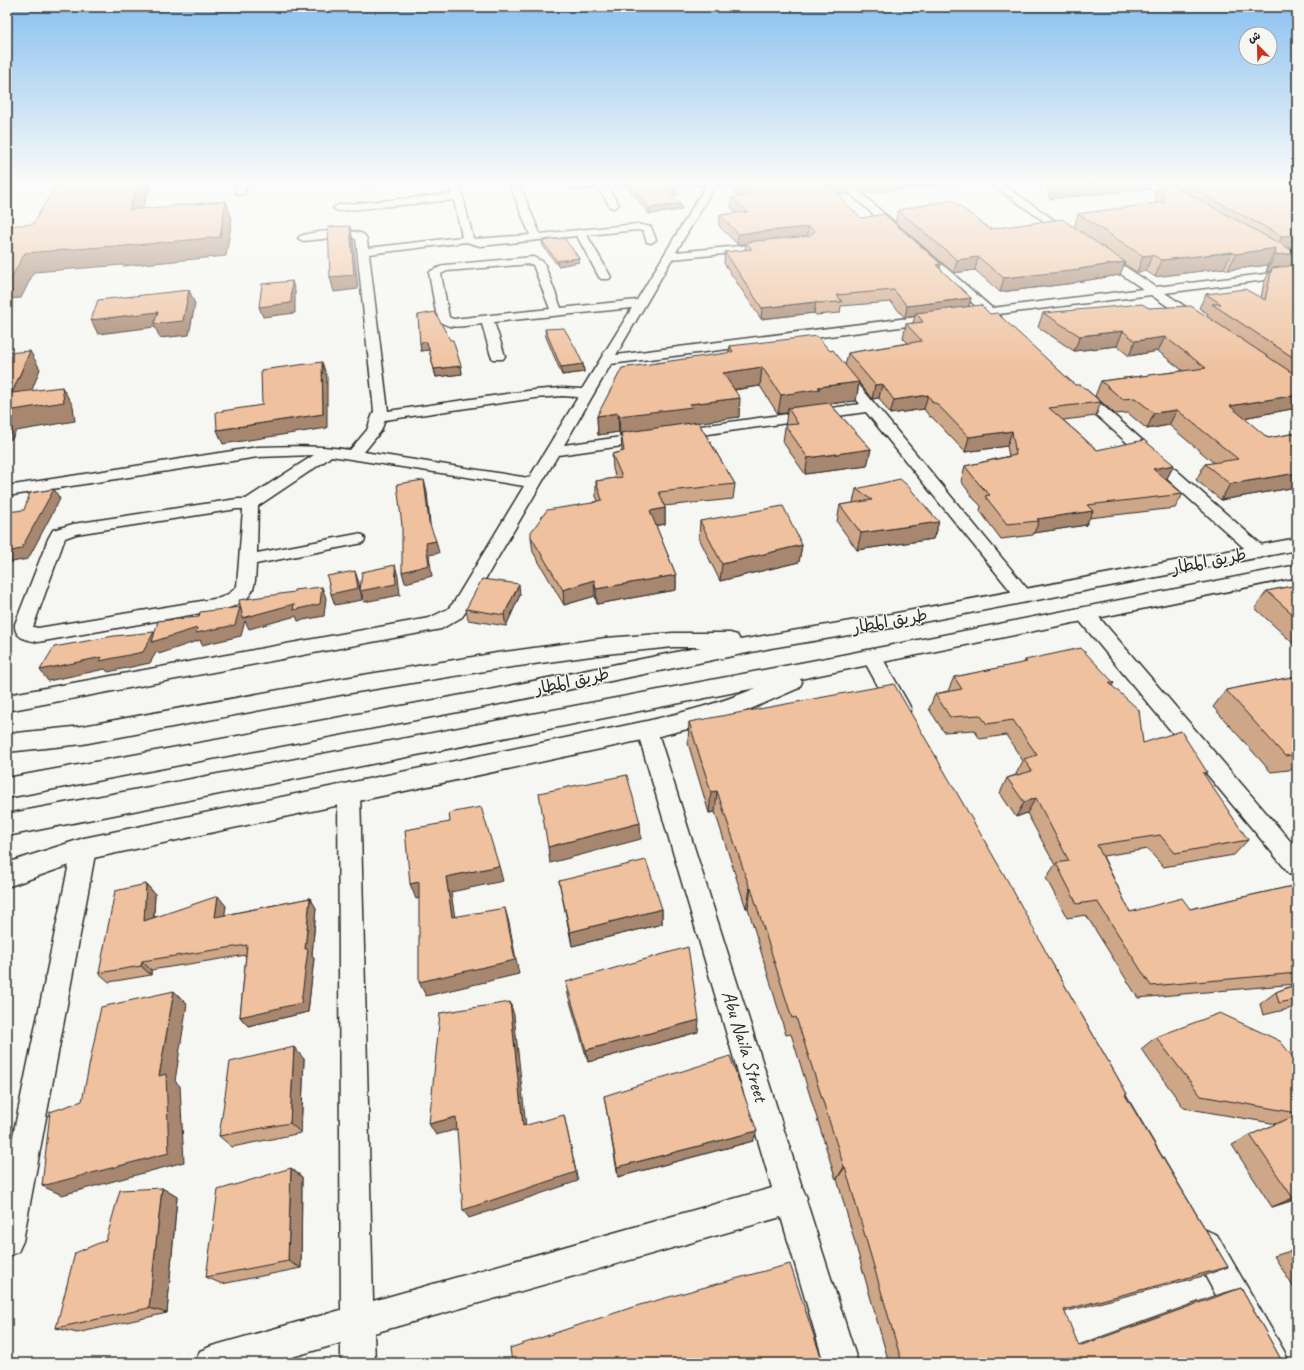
<svg xmlns="http://www.w3.org/2000/svg" width="1304" height="1370" viewBox="0 0 1304 1370" font-family="Caveat,'Playpen Sans Arabic',sans-serif">
<style>
.lines{fill:none;stroke-linecap:round;stroke-linejoin:round}
.minor-casing{stroke:#2b2b2b;stroke-width:3}
.trunk-casing{stroke:#2b2b2b;stroke-width:3}
.minor{fill:#f6f6f2;fill-rule:evenodd}
.trunk{fill:#f6f6f2;fill-rule:evenodd}
.wall{fill:#cea688;stroke:#2b2b2b}
.shaded-wall{fill:#a7876f;stroke:#2b2b2b}
.building{fill:#efc19e;stroke:#2b2b2b}
.labels{text-anchor:middle;dominant-baseline:central;stroke-width:3;stroke-linejoin:round;paint-order:stroke}
.street-label{font-size:17px;fill:#2b2b2b;stroke:#f6f6f2}
.near-street-label{font-size:20px;fill:#2b2b2b;stroke:#f6f6f2}
</style>
<rect width="100%" height="100%" fill="#f6f6f2"/>
<filter id="ink" filterUnits="userSpaceOnUse"><feTurbulence type="fractalNoise" baseFrequency=".025" numOctaves="2"/><feDisplacementMap in="SourceGraphic" scale="8" xChannelSelector="R" yChannelSelector="G"/><feConvolveMatrix kernelMatrix="1 2 1 2 8 2 1 2 1" color-interpolation-filters="sRGB"/></filter>
<g filter="url(#ink)">
<g class="lines">
<defs>
<path id="minor" d="M 238,181 L 248,181 L 244,194 L 238,194 L 236,192 Z
M 363,181 L 373,181 L 371,187 L 365,187 Z
M 449,181 L 459,181 L 473,238 L 475,239 L 530,235 L 508,181 L 518,181 L 540,234 L 637,224 L 651,227 L 656,240 L 651,243 L 647,242 L 643,231 L 637,230 L 587,235 L 611,277 L 609,279 L 601,279 L 599,277 L 577,236 L 480,246 L 466,242 L 369,254 L 388,411 L 535,390 L 562,388 L 582,389 L 632,308 L 494,322 L 505,356 L 503,359 L 493,359 L 491,356 L 482,324 C 467,325 447,332 437,318 L 429,273 L 431,271 L 445,265 L 533,257 L 542,261 L 544,263 L 561,308 L 637,300 L 706,185 L 678,184 L 673,181 L 741,181 L 736,184 L 715,186 L 676,252 L 773,243 L 778,246 L 773,249 L 672,259 L 616,355 L 979,309 L 836,181 L 847,181 L 992,308 L 1143,289 L 1096,257 L 1094,255 L 1096,253 L 1104,253 L 1156,287 L 1297,270 L 1297,276 L 1165,293 L 1202,318 L 1204,321 L 1202,324 L 1194,324 L 1151,295 L 999,314 L 1001,317 L 999,320 L 995,321 L 986,316 L 611,364 L 564,445 L 860,404 L 833,371 L 835,368 L 845,368 L 1030,592 L 1033,596 L 1030,600 L 1024,602 L 1018,600 L 866,412 L 558,455 L 467,610 L 462,617 L 441,629 L 7,711 L 7,695 L 429,618 L 448,609 L 454,602 L 524,486 L 331,456 L 325,461 L 258,506 L 257,553 L 357,534 L 363,535 L 365,539 L 363,543 L 256,564 C 255,589 255,598 229,608 L 38,642 C 26,640 14,638 15,624 L 48,539 L 53,530 L 73,524 L 237,499 L 246,499 L 314,455 L 258,457 L 7,496 L 7,486 L 258,447 C 289,446 319,445 350,450 L 367,430 L 374,411 L 356,239 L 342,237 L 303,241 L 298,238 C 303,231 359,227 365,236 C 368,238 367,244 368,248 L 462,237 L 454,200 L 338,211 L 333,208 L 338,205 L 452,194 ZM 531,264 L 533,265 L 550,309 L 453,319 L 449,317 L 441,274 L 447,271 ZM 562,396 L 578,397 L 529,478 L 364,452 L 381,431 L 385,420 L 535,398 ZM 237,509 L 243,509 L 237,586 L 230,593 L 220,598 L 38,628 L 33,627 L 65,538 L 76,534 Z
M 564,181 L 574,181 L 577,183 L 604,181 L 643,181 L 638,184 L 607,186 L 619,205 L 614,208 L 610,207 L 598,187 C 586,188 572,192 564,181 Z
M 987,181 L 998,181 L 1077,236 L 1072,239 L 1068,238 Z
M 1136,181 L 1148,181 L 1185,202 L 1184,204 L 1176,204 Z
M 1079,388 L 1084,389 L 1265,548 L 1268,552 L 1265,556 L 1259,558 L 1253,556 L 1074,395 L 1072,392 L 1074,389 Z
M 1085,608 L 1092,609 L 1297,849 L 1297,876 L 1289,873 L 1078,619 L 1076,614 L 1078,609 Z
M 872,650 L 879,652 L 908,703 L 911,709 L 908,715 L 901,717 L 894,715 L 862,657 L 865,652 Z
M 647,722 L 654,724 L 657,730 L 802,1187 L 807,1198 L 806,1200 L 858,1363 L 824,1363 L 781,1217 L 374,1333 L 375,1363 L 341,1363 L 341,1343 L 271,1363 L 195,1363 L 200,1351 L 212,1346 L 341,1310 L 338,792 L 341,786 L 349,783 L 357,786 L 360,792 L 373,1301 L 772,1188 L 637,730 L 640,724 Z
M 84,839 L 92,842 L 96,849 L 23,1241 L 18,1252 L 7,1257 L 7,1165 L 72,849 L 76,842 Z
M 1206,1230 L 1217,1235 L 1284,1351 L 1289,1363 L 1253,1363 L 1195,1257 L 1190,1246 L 1195,1235 Z"/>
<path id="trunk" d="M 1297,538 L 1297,550 L 897,627 L 771,648 L 484,707 L 7,798 L 7,778 L 484,691 L 701,647 L 673,647 L 606,654 L 497,669 L 345,694 L 83,744 L 7,752 L 7,734 L 83,726 L 345,678 L 497,653 L 606,638 L 673,633 L 730,633 L 737,635 L 740,640 L 897,613 Z
M 1297,565 L 1297,577 L 800,679 L 802,682 L 799,688 L 746,711 L 704,725 L 647,739 L 84,860 L 7,887 L 7,863 L 84,838 L 647,721 C 685,712 721,703 756,688 L 7,836 L 7,814 L 832,657 Z"/>
</defs>
<use href="#minor" class="minor-casing"/>
<use href="#trunk" class="trunk-casing"/>
<use href="#minor" class="minor"/>
<use href="#trunk" class="trunk"/>
</g>
<path class="wall" d="M 627,181 L 677,195 L 672,196 L 681,204 L 681,210 L 649,214 L 627,186 Z
M 734,181 L 850,184 L 848,194 L 838,195 L 861,218 L 941,264 L 940,269 L 971,298 L 969,307 L 990,314 L 1075,385 L 1101,402 L 1096,416 L 1063,420 L 1097,450 L 1174,465 L 1166,480 L 1183,494 L 1175,508 L 1089,518 L 1086,525 L 1034,533 L 1033,535 L 1001,539 L 980,511 L 981,506 L 974,499 L 961,481 L 965,466 L 1009,456 L 1007,446 L 965,452 L 932,417 L 930,417 L 924,409 L 890,414 L 879,398 L 872,399 L 859,383 L 856,401 L 830,404 L 871,449 L 867,466 L 805,474 L 783,442 L 787,413 L 778,414 L 760,386 L 735,390 L 739,417 L 698,422 L 735,484 L 733,499 L 664,506 L 665,508 L 665,524 L 656,526 L 676,575 L 676,590 L 597,604 L 595,596 L 564,605 L 533,552 L 531,537 L 592,503 L 598,501 L 596,496 L 596,481 L 616,478 L 613,469 L 612,454 L 622,452 L 621,436 L 620,436 L 619,432 L 598,435 L 597,416 L 729,352 L 730,346 L 830,351 L 845,366 L 848,353 L 908,343 L 903,338 L 906,324 L 913,323 L 915,316 L 905,318 L 891,302 L 841,306 L 840,313 L 816,315 L 814,313 L 761,319 L 724,263 L 725,252 L 745,250 L 746,244 L 737,244 L 719,226 L 720,215 L 737,213 L 731,208 L 732,198 L 739,197 L 733,192 Z
M 848,181 L 983,181 L 862,193 Z
M 1048,181 L 1297,181 L 1289,248 L 1290,266 L 1297,265 L 1297,408 L 1243,418 L 1268,438 L 1297,433 L 1297,487 L 1221,500 L 1196,480 L 1205,464 L 1214,463 L 1169,425 L 1147,429 L 1128,413 L 1115,414 L 1095,396 L 1101,381 L 1183,371 L 1158,351 L 1129,356 L 1117,346 L 1074,351 L 1038,327 L 1043,313 L 1149,308 L 1207,316 L 1208,314 L 1199,308 L 1206,294 L 1261,298 L 1264,282 L 1270,271 L 1266,272 L 1268,265 L 1228,270 L 1224,268 L 1155,277 L 1146,271 L 1137,272 L 1124,264 L 1120,275 L 1076,282 L 1075,283 L 1000,292 L 975,270 L 954,273 L 895,222 L 898,210 L 990,229 L 1074,228 L 1078,214 L 1156,204 L 1155,193 L 1158,185 L 1151,181 L 1148,189 L 1049,199 L 1047,184 Z
M 542,241 L 579,262 L 558,266 L 543,246 Z
M 418,315 L 461,366 L 462,374 L 436,377 L 429,350 L 421,351 Z
M 545,329 L 583,364 L 584,372 L 562,375 L 546,337 Z
M 856,489 L 939,522 L 933,539 L 857,550 L 837,522 L 840,505 L 853,503 Z
M 700,521 L 802,545 L 799,562 L 720,581 L 699,538 Z
M 1297,585 L 1297,647 L 1255,608 L 1267,591 Z
M 520,595 L 506,626 L 468,620 L 466,609 Z
M 1025,660 L 1114,683 L 1112,686 L 1143,743 L 1204,776 L 1248,840 L 1234,855 L 1163,867 L 1148,849 L 1103,856 L 1130,912 L 1190,909 L 1297,885 L 1297,1007 L 1263,1015 L 1260,1004 L 1276,992 L 1296,984 L 1138,998 L 1086,915 L 1067,918 L 1046,878 L 1055,865 L 1027,813 L 1016,817 L 1000,793 L 1007,778 L 1016,775 L 1016,774 L 1023,761 L 1006,735 L 980,739 L 974,730 L 944,732 L 929,709 L 935,694 L 948,691 L 954,677 L 1024,663 Z
M 1297,676 L 1297,769 L 1271,772 L 1213,707 L 1226,690 Z
M 689,722 L 1052,963 L 1127,1094 L 1126,1095 L 1228,1267 L 1203,1276 L 1064,1312 L 1078,1345 L 1214,1296 L 1241,1288 L 1283,1363 L 889,1363 L 837,1179 L 836,1180 L 791,1034 L 786,1035 L 748,908 L 746,908 L 715,812 L 709,813 L 688,743 Z
M 559,881 L 662,909 L 662,924 L 572,946 Z
M 146,884 L 155,894 L 154,917 L 226,906 L 224,915 L 310,898 L 316,908 L 312,955 L 314,958 L 308,1012 L 248,1026 L 240,1017 L 246,955 L 151,970 L 151,975 L 109,982 L 99,973 Z
M 566,982 L 698,1032 L 588,1062 L 568,995 Z
M 1156,1037 L 1297,1062 L 1297,1199 L 1272,1207 L 1232,1145 L 1250,1135 L 1277,1124 L 1184,1108 L 1141,1049 Z
M 304,1059 L 301,1133 L 232,1147 L 219,1136 Z
M 604,1096 L 753,1141 L 618,1177 Z
M 291,1168 L 302,1177 L 301,1268 L 222,1284 L 206,1277 Z
M 162,1188 L 177,1197 L 167,1313 L 77,1333 L 56,1328 L 106,1240 Z
M 1297,1249 L 1297,1293 L 1274,1256 Z"/>
<path class="shaded-wall" d="M 139,181 L 152,181 L 136,227 L 129,210 Z
M 885,181 L 983,181 L 862,193 L 864,183 Z
M 1113,181 L 1151,181 L 1148,189 L 1049,199 L 1053,187 Z
M 850,184 L 848,194 L 828,196 L 829,186 Z
M 677,189 L 677,195 L 667,197 L 667,191 Z
M 226,201 L 232,219 L 226,256 L 123,266 L 122,265 L 34,272 L 21,298 L 7,299 L 7,279 L 25,253 Z
M 681,204 L 681,210 L 649,214 L 649,208 Z
M 350,226 L 353,240 L 358,289 L 334,292 L 330,277 Z
M 808,227 L 807,238 L 746,242 L 746,244 L 737,244 L 738,234 Z
M 1297,235 L 1297,247 L 1276,249 L 1268,265 L 1228,270 L 1236,254 L 1276,248 L 1282,236 Z
M 1232,252 L 1224,268 L 1155,277 L 1162,260 Z
M 1297,253 L 1288,269 L 1272,268 L 1270,271 L 1266,272 L 1275,255 Z
M 1152,255 L 1146,271 L 1137,272 L 1143,256 Z
M 978,257 L 975,270 L 954,273 L 957,260 Z
M 579,258 L 579,262 L 558,266 L 557,261 Z
M 1125,262 L 1120,275 L 1076,282 L 1075,283 L 1000,292 L 1004,278 L 1079,269 Z
M 941,264 L 938,275 L 936,265 Z
M 292,281 L 295,291 L 295,313 L 263,317 L 259,307 Z
M 189,290 L 195,304 L 189,335 L 160,338 L 155,327 L 98,334 L 91,320 Z
M 971,298 L 968,310 L 916,313 L 915,316 L 905,318 L 907,306 Z
M 816,302 L 814,313 L 761,319 L 762,308 Z
M 1123,331 L 1117,346 L 1074,351 L 1080,336 Z
M 1165,337 L 1158,351 L 1129,356 L 1135,341 Z
M 427,342 L 429,350 L 421,351 L 420,343 Z
M 30,351 L 40,369 L 25,408 L 62,387 L 73,406 L 75,421 L 16,431 L 12,439 L 7,440 L 7,411 L 12,393 Z
M 322,362 L 327,377 L 327,428 L 223,444 L 217,430 L 323,414 Z
M 583,364 L 584,372 L 562,375 L 561,367 Z
M 461,366 L 462,374 L 436,377 L 434,369 Z
M 762,367 L 760,386 L 722,391 L 723,373 Z
M 859,382 L 856,401 L 788,408 L 787,413 L 778,414 L 781,395 L 818,387 Z
M 882,384 L 879,398 L 872,399 L 875,385 Z
M 928,395 L 924,409 L 890,414 L 894,400 Z
M 1297,395 L 1297,408 L 1221,422 L 1230,406 Z
M 740,398 L 739,417 L 621,433 L 621,436 L 620,436 L 619,416 L 690,404 Z
M 1177,410 L 1169,425 L 1147,429 L 1154,413 Z
M 618,413 L 619,432 L 598,435 L 597,416 Z
M 1012,431 L 1007,446 L 965,452 L 969,437 Z
M 871,449 L 867,466 L 805,474 L 808,458 Z
M 1174,465 L 1166,480 L 1153,469 Z
M 1297,473 L 1297,487 L 1221,500 L 1230,484 Z
M 424,480 L 427,491 L 431,534 L 429,522 Z
M 54,489 L 60,499 L 28,559 L 7,563 L 7,552 Z
M 665,508 L 665,524 L 650,527 L 650,511 Z
M 1093,511 L 1086,525 L 1034,533 L 1039,521 L 1037,519 Z
M 939,522 L 933,539 L 857,550 L 861,533 Z
M 436,541 L 439,553 L 429,555 L 432,576 L 405,583 L 402,572 L 426,543 Z
M 802,545 L 799,562 L 720,581 L 722,564 Z
M 395,565 L 398,576 L 400,595 L 364,602 L 361,592 L 362,600 L 335,605 L 331,594 L 355,571 L 359,583 L 360,591 Z
M 676,575 L 676,590 L 597,604 L 596,589 Z
M 594,580 L 595,596 L 564,605 L 563,590 Z
M 519,584 L 520,595 L 506,626 L 504,615 Z
M 322,587 L 326,598 L 324,616 L 298,621 L 296,616 L 249,629 L 245,621 L 241,636 L 202,645 L 200,640 L 159,654 L 157,651 L 150,663 L 108,672 L 105,669 L 48,681 L 40,670 L 154,632 L 158,640 L 240,607 L 245,618 Z
M 7,588 L 11,594 L 7,600 Z
M 1207,772 L 1195,787 L 1203,773 Z
M 717,791 L 715,812 L 709,813 L 711,792 Z
M 1036,798 L 1027,813 L 1016,817 L 1024,802 Z
M 640,823 L 641,839 L 550,863 L 548,847 Z
M 499,866 L 503,881 L 451,892 L 457,931 L 452,917 L 446,877 Z
M 419,882 L 425,897 L 416,899 L 410,884 Z
M 146,884 L 155,894 L 153,930 L 144,921 Z
M 751,888 L 748,908 L 746,908 L 750,889 Z
M 218,896 L 226,906 L 223,927 L 215,917 Z
M 310,898 L 316,908 L 312,955 L 314,958 L 308,1012 L 248,1026 L 240,1017 L 305,949 Z
M 505,908 L 509,923 L 519,974 L 426,996 L 419,982 Z
M 662,909 L 662,924 L 572,946 L 570,932 Z
M 142,961 L 151,970 L 151,975 L 141,966 Z
M 174,991 L 187,1004 L 175,1081 L 180,1086 L 184,1162 L 62,1195 L 42,1186 L 159,1076 Z
M 510,1002 L 514,1015 L 527,1136 L 523,1126 Z
M 699,1020 L 698,1032 L 588,1062 L 586,1050 Z
M 294,1047 L 304,1059 L 301,1133 L 290,1123 Z
M 564,1115 L 578,1181 L 469,1218 L 463,1210 Z
M 456,1117 L 462,1128 L 436,1135 L 429,1124 Z
M 757,1131 L 753,1141 L 618,1177 L 617,1167 Z
M 844,1167 L 845,1167 L 837,1179 L 836,1180 Z
M 291,1168 L 302,1177 L 301,1268 L 288,1261 Z
M 162,1188 L 177,1197 L 167,1313 L 149,1308 Z
M 1297,1197 L 1297,1199 L 1272,1207 L 1293,1198 Z"/>
<path class="building" d="M 58,181 L 139,181 L 129,210 L 226,201 L 220,237 L 115,247 L 115,246 L 25,253 L 11,278 L 7,279 L 7,226 L 33,224 Z
M 627,181 L 670,181 L 677,189 L 667,191 L 681,204 L 649,208 Z
M 734,181 L 846,181 L 850,184 L 829,186 L 861,218 L 884,214 L 941,264 L 936,265 L 971,298 L 907,306 L 894,290 L 837,295 L 842,302 L 818,303 L 816,302 L 762,308 L 725,252 L 752,249 L 746,242 L 809,236 L 815,231 L 808,227 L 738,234 L 720,215 L 748,212 L 732,198 L 749,195 Z
M 861,181 L 885,181 L 864,183 Z
M 1052,181 L 1112,181 L 1053,187 Z
M 1161,181 L 1165,181 L 1297,253 L 1275,255 L 1276,248 L 1236,254 L 1232,252 L 1162,260 L 1152,255 L 1143,256 L 1078,214 L 1164,202 Z
M 1178,181 L 1297,181 L 1297,235 L 1282,236 Z
M 952,200 L 990,229 L 1062,219 L 1125,262 L 1079,269 L 1080,270 L 1004,278 L 978,257 L 957,260 L 898,210 Z
M 350,226 L 354,275 L 330,277 L 328,227 Z
M 564,238 L 579,258 L 557,261 L 542,241 Z
M 1297,265 L 1297,360 L 1212,304 L 1221,304 L 1206,294 L 1245,289 L 1265,300 L 1272,268 Z
M 292,281 L 291,303 L 259,307 L 262,284 Z
M 189,290 L 183,321 L 154,324 L 158,312 L 91,320 L 98,300 Z
M 1142,304 L 1149,308 L 1191,306 L 1297,376 L 1297,395 L 1230,406 L 1268,438 L 1297,433 L 1297,446 L 1292,445 L 1297,448 L 1297,473 L 1230,484 L 1205,464 L 1238,459 L 1177,410 L 1154,413 L 1135,398 L 1122,399 L 1101,381 L 1206,368 L 1165,337 L 1135,341 L 1123,331 L 1080,336 L 1043,313 Z
M 981,305 L 990,314 L 997,313 L 1075,385 L 1081,385 L 1101,402 L 1049,408 L 1097,450 L 1144,440 L 1174,465 L 1153,469 L 1183,494 L 1087,505 L 1093,511 L 1037,519 L 1039,521 L 1007,524 L 985,496 L 990,495 L 979,484 L 965,466 L 1016,455 L 1012,431 L 969,437 L 936,403 L 933,403 L 928,395 L 894,400 L 882,384 L 875,385 L 848,353 L 922,341 L 906,324 L 923,322 L 916,313 Z
M 435,312 L 450,340 L 453,340 L 461,366 L 434,369 L 427,342 L 420,343 L 418,315 Z
M 564,328 L 576,349 L 583,364 L 561,367 L 545,329 Z
M 817,336 L 830,351 L 833,350 L 859,382 L 818,387 L 820,389 L 781,395 L 762,367 L 723,373 L 740,398 L 690,404 L 692,407 L 619,416 L 618,413 L 597,416 L 622,368 L 733,352 L 730,346 Z
M 30,351 L 12,393 L 62,387 L 64,402 L 7,411 L 7,353 Z
M 322,362 L 323,414 L 217,430 L 216,412 L 262,405 L 261,370 Z
M 829,403 L 871,449 L 808,458 L 785,425 L 798,424 L 788,408 Z
M 698,422 L 735,484 L 659,492 L 665,508 L 650,511 L 676,575 L 596,589 L 594,580 L 563,590 L 531,537 L 531,532 L 547,510 L 592,503 L 602,500 L 596,481 L 622,477 L 612,454 L 624,451 L 621,433 Z
M 900,479 L 907,485 L 939,522 L 861,533 L 840,505 L 872,500 L 856,489 Z
M 424,480 L 429,522 L 436,541 L 426,543 L 429,565 L 402,572 L 402,526 L 397,484 Z
M 54,489 L 21,549 L 7,552 L 7,512 L 24,510 L 30,493 Z
M 783,506 L 802,545 L 722,564 L 700,521 Z
M 395,565 L 396,584 L 360,591 L 362,572 Z
M 355,571 L 358,588 L 331,594 L 327,576 Z
M 482,579 L 519,584 L 504,615 L 466,609 Z
M 1297,585 L 1297,618 L 1267,591 Z
M 322,587 L 320,604 L 293,610 L 294,604 L 243,618 L 239,600 L 294,592 L 294,590 Z
M 240,607 L 235,625 L 196,633 L 197,628 L 152,642 L 158,621 L 199,617 L 200,612 Z
M 154,632 L 143,652 L 100,661 L 102,657 L 40,670 L 54,647 L 114,636 Z
M 1081,648 L 1114,683 L 1109,683 L 1139,710 L 1143,743 L 1181,731 L 1207,772 L 1203,773 L 1248,840 L 1175,853 L 1160,835 L 1097,845 L 1130,912 L 1182,898 L 1190,909 L 1297,885 L 1297,973 L 1151,986 L 1097,901 L 1077,904 L 1056,863 L 1069,861 L 1036,798 L 1024,802 L 1007,778 L 1032,771 L 1024,759 L 1037,755 L 1013,720 L 987,724 L 980,715 L 950,717 L 935,694 L 962,689 L 954,677 L 1027,662 L 1025,660 Z
M 1297,676 L 1297,754 L 1285,756 L 1226,690 Z
M 894,684 L 1010,885 L 1052,963 L 1127,1094 L 1125,1095 L 1228,1267 L 1064,1310 L 1079,1346 L 1241,1288 L 1283,1363 L 902,1363 L 845,1167 L 844,1167 L 796,1017 L 792,1018 L 751,888 L 750,889 L 717,791 L 711,792 L 689,722 Z
M 627,775 L 640,823 L 548,847 L 539,793 Z
M 481,807 L 499,866 L 446,877 L 452,917 L 505,908 L 515,960 L 419,982 L 419,882 L 410,884 L 405,830 L 450,822 L 449,813 Z
M 646,860 L 662,909 L 570,932 L 559,881 Z
M 146,884 L 144,921 L 218,896 L 215,917 L 310,898 L 305,949 L 308,949 L 301,1003 L 240,1017 L 247,945 L 142,961 L 141,966 L 99,973 L 115,891 Z
M 688,947 L 699,1020 L 586,1050 L 566,982 Z
M 1297,984 L 1297,999 L 1279,1003 L 1276,992 Z
M 174,991 L 159,1076 L 166,1074 L 169,1153 L 42,1186 L 50,1112 L 82,1101 L 101,1007 Z
M 510,1002 L 523,1126 L 564,1115 L 576,1172 L 463,1210 L 456,1117 L 429,1124 L 440,1013 Z
M 1220,1013 L 1280,1041 L 1297,1062 L 1297,1113 L 1201,1096 L 1156,1037 Z
M 294,1047 L 290,1123 L 219,1136 L 230,1062 Z
M 730,1056 L 757,1131 L 617,1167 L 604,1096 Z
M 1297,1115 L 1297,1197 L 1293,1198 L 1250,1135 Z
M 291,1168 L 288,1261 L 206,1277 L 218,1190 Z
M 162,1188 L 149,1308 L 56,1328 L 75,1253 L 106,1240 L 120,1190 Z
M 790,1264 L 823,1363 L 512,1363 L 510,1348 L 636,1306 Z"/>
</g>
<linearGradient id="sky" x2="0" y2="1"><stop stop-color="#8ac1f0"/><stop offset="0.49" stop-color="#fbfbf9"/><stop offset="1" stop-color="#fbfbf9" stop-opacity="0"/></linearGradient>
<rect width="1304" height="373" fill="url(#sky)"/>
<g class="labels">
<g class="street-label">
<text transform="translate(1209 561) rotate(-11)">طريق المطار</text>
<text transform="translate(890 621) rotate(-10)">طريق المطار</text>
<text transform="translate(572 681) rotate(-12)">طريق المطار</text>
</g>
<g class="near-street-label">
<text transform="translate(745 1046) rotate(73)">Abu Naila Street</text>
</g>
</g>
<rect width="1304" height="1370" fill="none" stroke="#f6f6f2" stroke-width="24"/>
<rect x="12" y="12" width="1280" height="1346" fill="none" stroke="#2b2b2b" stroke-width="1.5" filter="url(#ink)"/>
<g transform="translate(1258 46) rotate(337)"><circle r="19" fill="#f6f6f2" stroke="#a5a5a2"/>
<path d="M0-3L7 15L0 10L-7 15Z" fill="#c8321e"/>
<text y="-6" font-size="11" font-weight="bold" text-anchor="middle" fill="#2b2b2b">ش</text>
</g>
</svg>
